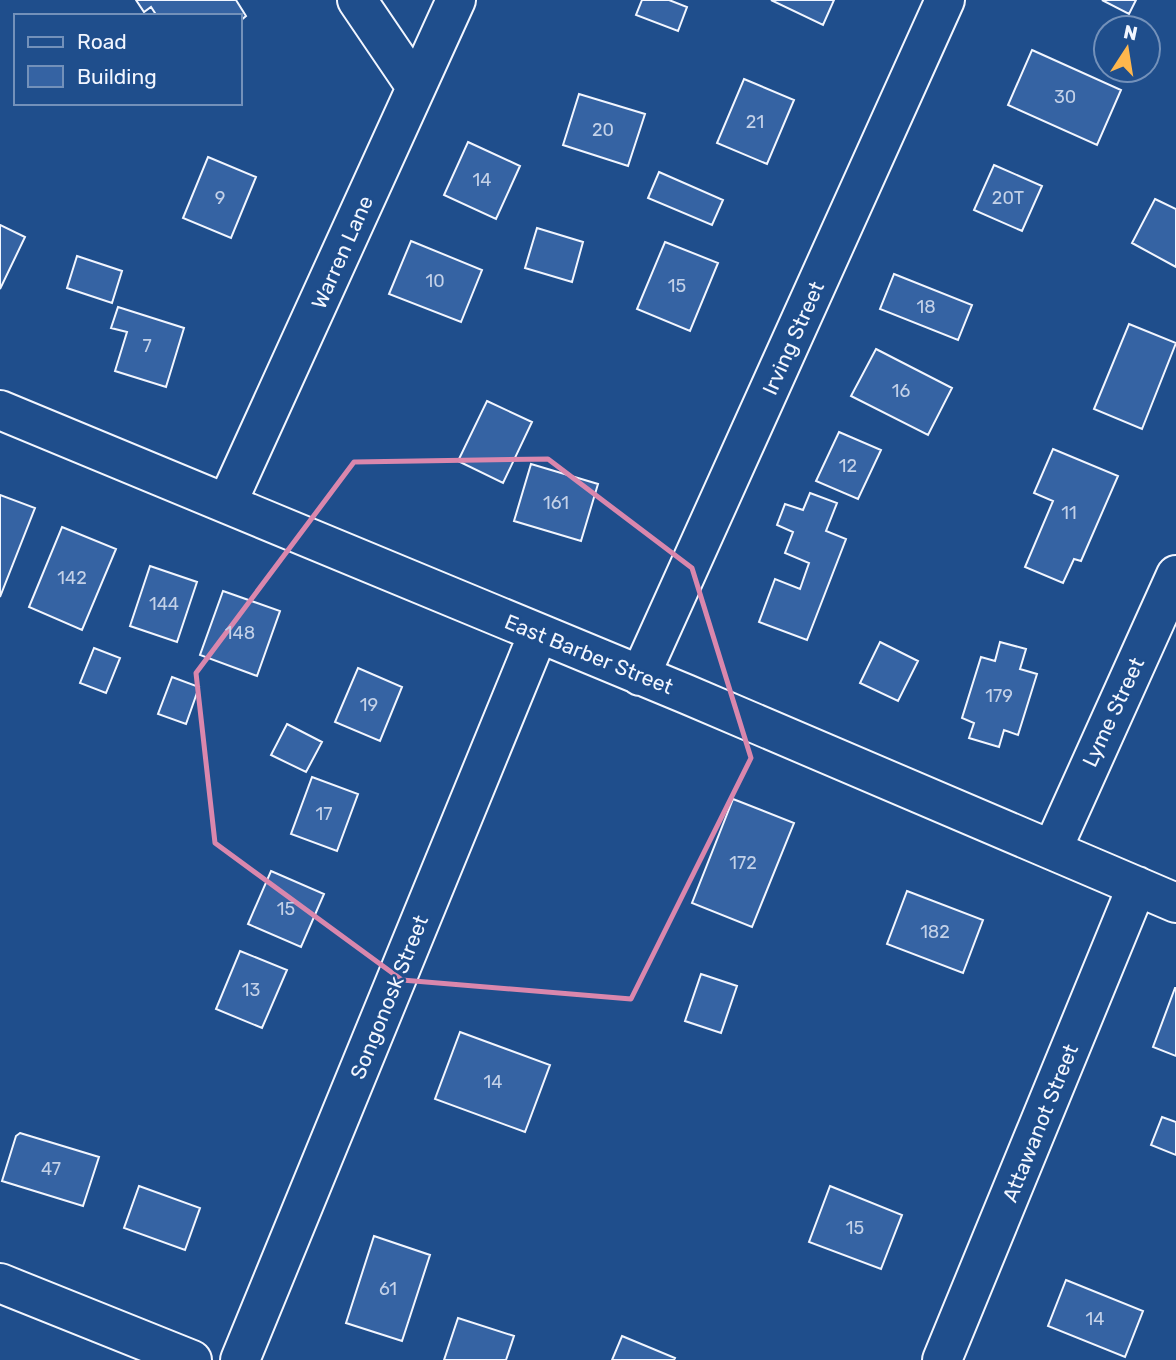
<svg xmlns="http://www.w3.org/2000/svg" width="1176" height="1360" viewBox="0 0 1176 1360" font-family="Rubik,sans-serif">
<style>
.building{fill:#3563a3;stroke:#f2f6ff;stroke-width:2}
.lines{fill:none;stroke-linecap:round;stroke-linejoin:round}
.minor-casing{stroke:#f2f6ff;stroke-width:42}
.minor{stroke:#1f4e8c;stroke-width:38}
.marked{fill:none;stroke:#da87ad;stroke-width:5;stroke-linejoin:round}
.labels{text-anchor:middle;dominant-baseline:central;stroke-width:5;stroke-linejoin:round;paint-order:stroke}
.number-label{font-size:18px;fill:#c3d1e8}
.street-label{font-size:21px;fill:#f2f6ff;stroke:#1f4e8c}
</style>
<rect width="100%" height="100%" fill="#1f4e8c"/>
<path class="building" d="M 136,0 L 236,0 L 246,16 L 240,21 L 240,16 L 157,16 L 151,7 L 144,12 Z
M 642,0 L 669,0 L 687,7 L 678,31 L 636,15 Z
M 771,0 L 834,0 L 823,25 Z
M 1102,0 L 1136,0 L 1129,14 Z
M 1032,50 L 1121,90 L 1097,145 L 1008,105 Z
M 744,79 L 794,100 L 767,164 L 717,143 Z
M 579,94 L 645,114 L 628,166 L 563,145 Z
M 468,142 L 520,166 L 496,219 L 444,195 Z
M 208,157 L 256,177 L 231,238 L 183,218 Z
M 994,165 L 1042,186 L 1022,231 L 974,210 Z
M 659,172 L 723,200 L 712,225 L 648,198 Z
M 1155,199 L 1176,209 L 1176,267 L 1132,243 Z
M 0,225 L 25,237 L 0,289 Z
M 537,228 L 583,242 L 572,282 L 525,268 Z
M 411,241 L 482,270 L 461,322 L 389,294 Z
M 665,242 L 718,263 L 690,331 L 637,309 Z
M 77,256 L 122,271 L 112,303 L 67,288 Z
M 894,274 L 972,305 L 958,340 L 880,309 Z
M 118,307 L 184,328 L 166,387 L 115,371 L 127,332 L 111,328 Z
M 1129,324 L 1176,343 L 1142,429 L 1094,409 Z
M 876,349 L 952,388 L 928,435 L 851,396 Z
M 487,401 L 532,422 L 503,483 L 458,461 Z
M 839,432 L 881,450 L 858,499 L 816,481 Z
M 1053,449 L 1118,476 L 1081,561 L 1074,559 L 1063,583 L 1025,567 L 1053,501 L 1034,493 Z
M 531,464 L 598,484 L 581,541 L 514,521 Z
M 810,493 L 837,503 L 826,531 L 846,539 L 807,640 L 759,622 L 775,579 L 800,589 L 809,563 L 785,553 L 793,532 L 777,525 L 785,504 L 803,510 Z
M 0,495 L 35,508 L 0,597 Z
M 62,527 L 116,549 L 82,630 L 29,607 Z
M 150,566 L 197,582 L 177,642 L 130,626 Z
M 223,591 L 280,611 L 257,676 L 200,655 Z
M 880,642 L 918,661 L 898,701 L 860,683 Z
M 1000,642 L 1026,649 L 1020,669 L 1037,674 L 1018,735 L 1004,730 L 999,747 L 969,738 L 974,723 L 962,718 L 981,657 L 995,661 Z
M 94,648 L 120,658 L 106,693 L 80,683 Z
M 358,668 L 402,687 L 380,741 L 335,722 Z
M 172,677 L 199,687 L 186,724 L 158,714 Z
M 287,724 L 322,742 L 306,772 L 271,755 Z
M 312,777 L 358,794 L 337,851 L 291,834 Z
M 733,799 L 794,823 L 752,927 L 692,903 Z
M 271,871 L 324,894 L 301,947 L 248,924 Z
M 907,891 L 983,920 L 963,973 L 887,944 Z
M 240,951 L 287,970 L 262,1028 L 216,1009 Z
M 701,974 L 737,986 L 721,1033 L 685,1021 Z
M 1175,988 L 1176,988 L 1176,1056 L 1153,1047 Z
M 460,1032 L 550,1065 L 525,1132 L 435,1099 Z
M 1162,1117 L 1176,1122 L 1176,1155 L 1151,1145 Z
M 20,1133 L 99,1157 L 83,1206 L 2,1181 L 16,1136 Z
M 139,1186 L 200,1208 L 185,1250 L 124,1228 Z
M 830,1186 L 902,1215 L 881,1269 L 809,1242 Z
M 374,1236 L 430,1255 L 402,1341 L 346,1323 Z
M 1066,1280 L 1143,1311 L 1125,1357 L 1048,1326 Z
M 458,1318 L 514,1336 L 506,1360 L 444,1360 Z
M 622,1336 L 675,1358 L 674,1360 L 612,1360 Z"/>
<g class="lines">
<defs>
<path id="minor" d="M 357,0 L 416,87
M 0,410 L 686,694 L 1176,903
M 227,503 L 456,0
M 640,676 L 945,0
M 1052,850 L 1176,575
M 0,1283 L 192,1360
M 240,1360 L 538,634
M 942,1360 L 1137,886"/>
</defs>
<use href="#minor" class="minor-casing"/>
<use href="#minor" class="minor"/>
</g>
<path class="marked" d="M 548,459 L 692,568 L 751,758 L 631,999 L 402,980 L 215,843 L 196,673 L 354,462 Z"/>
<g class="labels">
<g class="number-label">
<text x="1065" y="97">30</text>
<text x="755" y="122">21</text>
<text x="603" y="130">20</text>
<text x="482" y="180">14</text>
<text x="220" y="198">9</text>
<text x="1008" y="198">20T</text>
<text x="435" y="281">10</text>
<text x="677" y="286">15</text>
<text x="926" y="307">18</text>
<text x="147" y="346">7</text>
<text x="901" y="391">16</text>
<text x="848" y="466">12</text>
<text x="556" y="503">161</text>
<text x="1069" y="513">11</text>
<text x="72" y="578">142</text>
<text x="164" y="604">144</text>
<text x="240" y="633">148</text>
<text x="999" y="696">179</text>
<text x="369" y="705">19</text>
<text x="324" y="814">17</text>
<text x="743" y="863">172</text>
<text x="286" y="909">15</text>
<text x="935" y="932">182</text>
<text x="251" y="990">13</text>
<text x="493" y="1082">14</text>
<text x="51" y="1169">47</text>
<text x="855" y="1228">15</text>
<text x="388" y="1289">61</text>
<text x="1095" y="1319">14</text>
</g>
<g class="street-label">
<text transform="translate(342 252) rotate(-66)">Warren Lane</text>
<text transform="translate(793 338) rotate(-66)">Irving Street</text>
<text transform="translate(589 654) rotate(22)">East Barber Street</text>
<text transform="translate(1113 712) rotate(-65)">Lyme Street</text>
<text transform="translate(389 997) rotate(-68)">Songonosk Street</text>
<text transform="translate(1040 1123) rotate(-68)">Attawanot Street</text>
</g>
</g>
<rect x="14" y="14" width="228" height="91" fill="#1f4e8c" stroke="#7391ba" stroke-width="2"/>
<rect x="28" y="37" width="35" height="10" fill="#1f4e8c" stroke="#7391ba" stroke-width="2"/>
<text x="77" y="49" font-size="21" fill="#f2f6ff">Road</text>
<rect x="28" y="66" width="35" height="21" fill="#3563a3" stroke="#7391ba" stroke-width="2"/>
<text x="77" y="84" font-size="21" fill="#f2f6ff">Building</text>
<g transform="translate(1127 49) rotate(12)"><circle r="33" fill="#1f4e8c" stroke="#7391ba" stroke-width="2"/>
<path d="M0-5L12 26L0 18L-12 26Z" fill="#ffb74d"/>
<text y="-10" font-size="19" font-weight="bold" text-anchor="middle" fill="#f2f6ff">N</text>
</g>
</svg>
